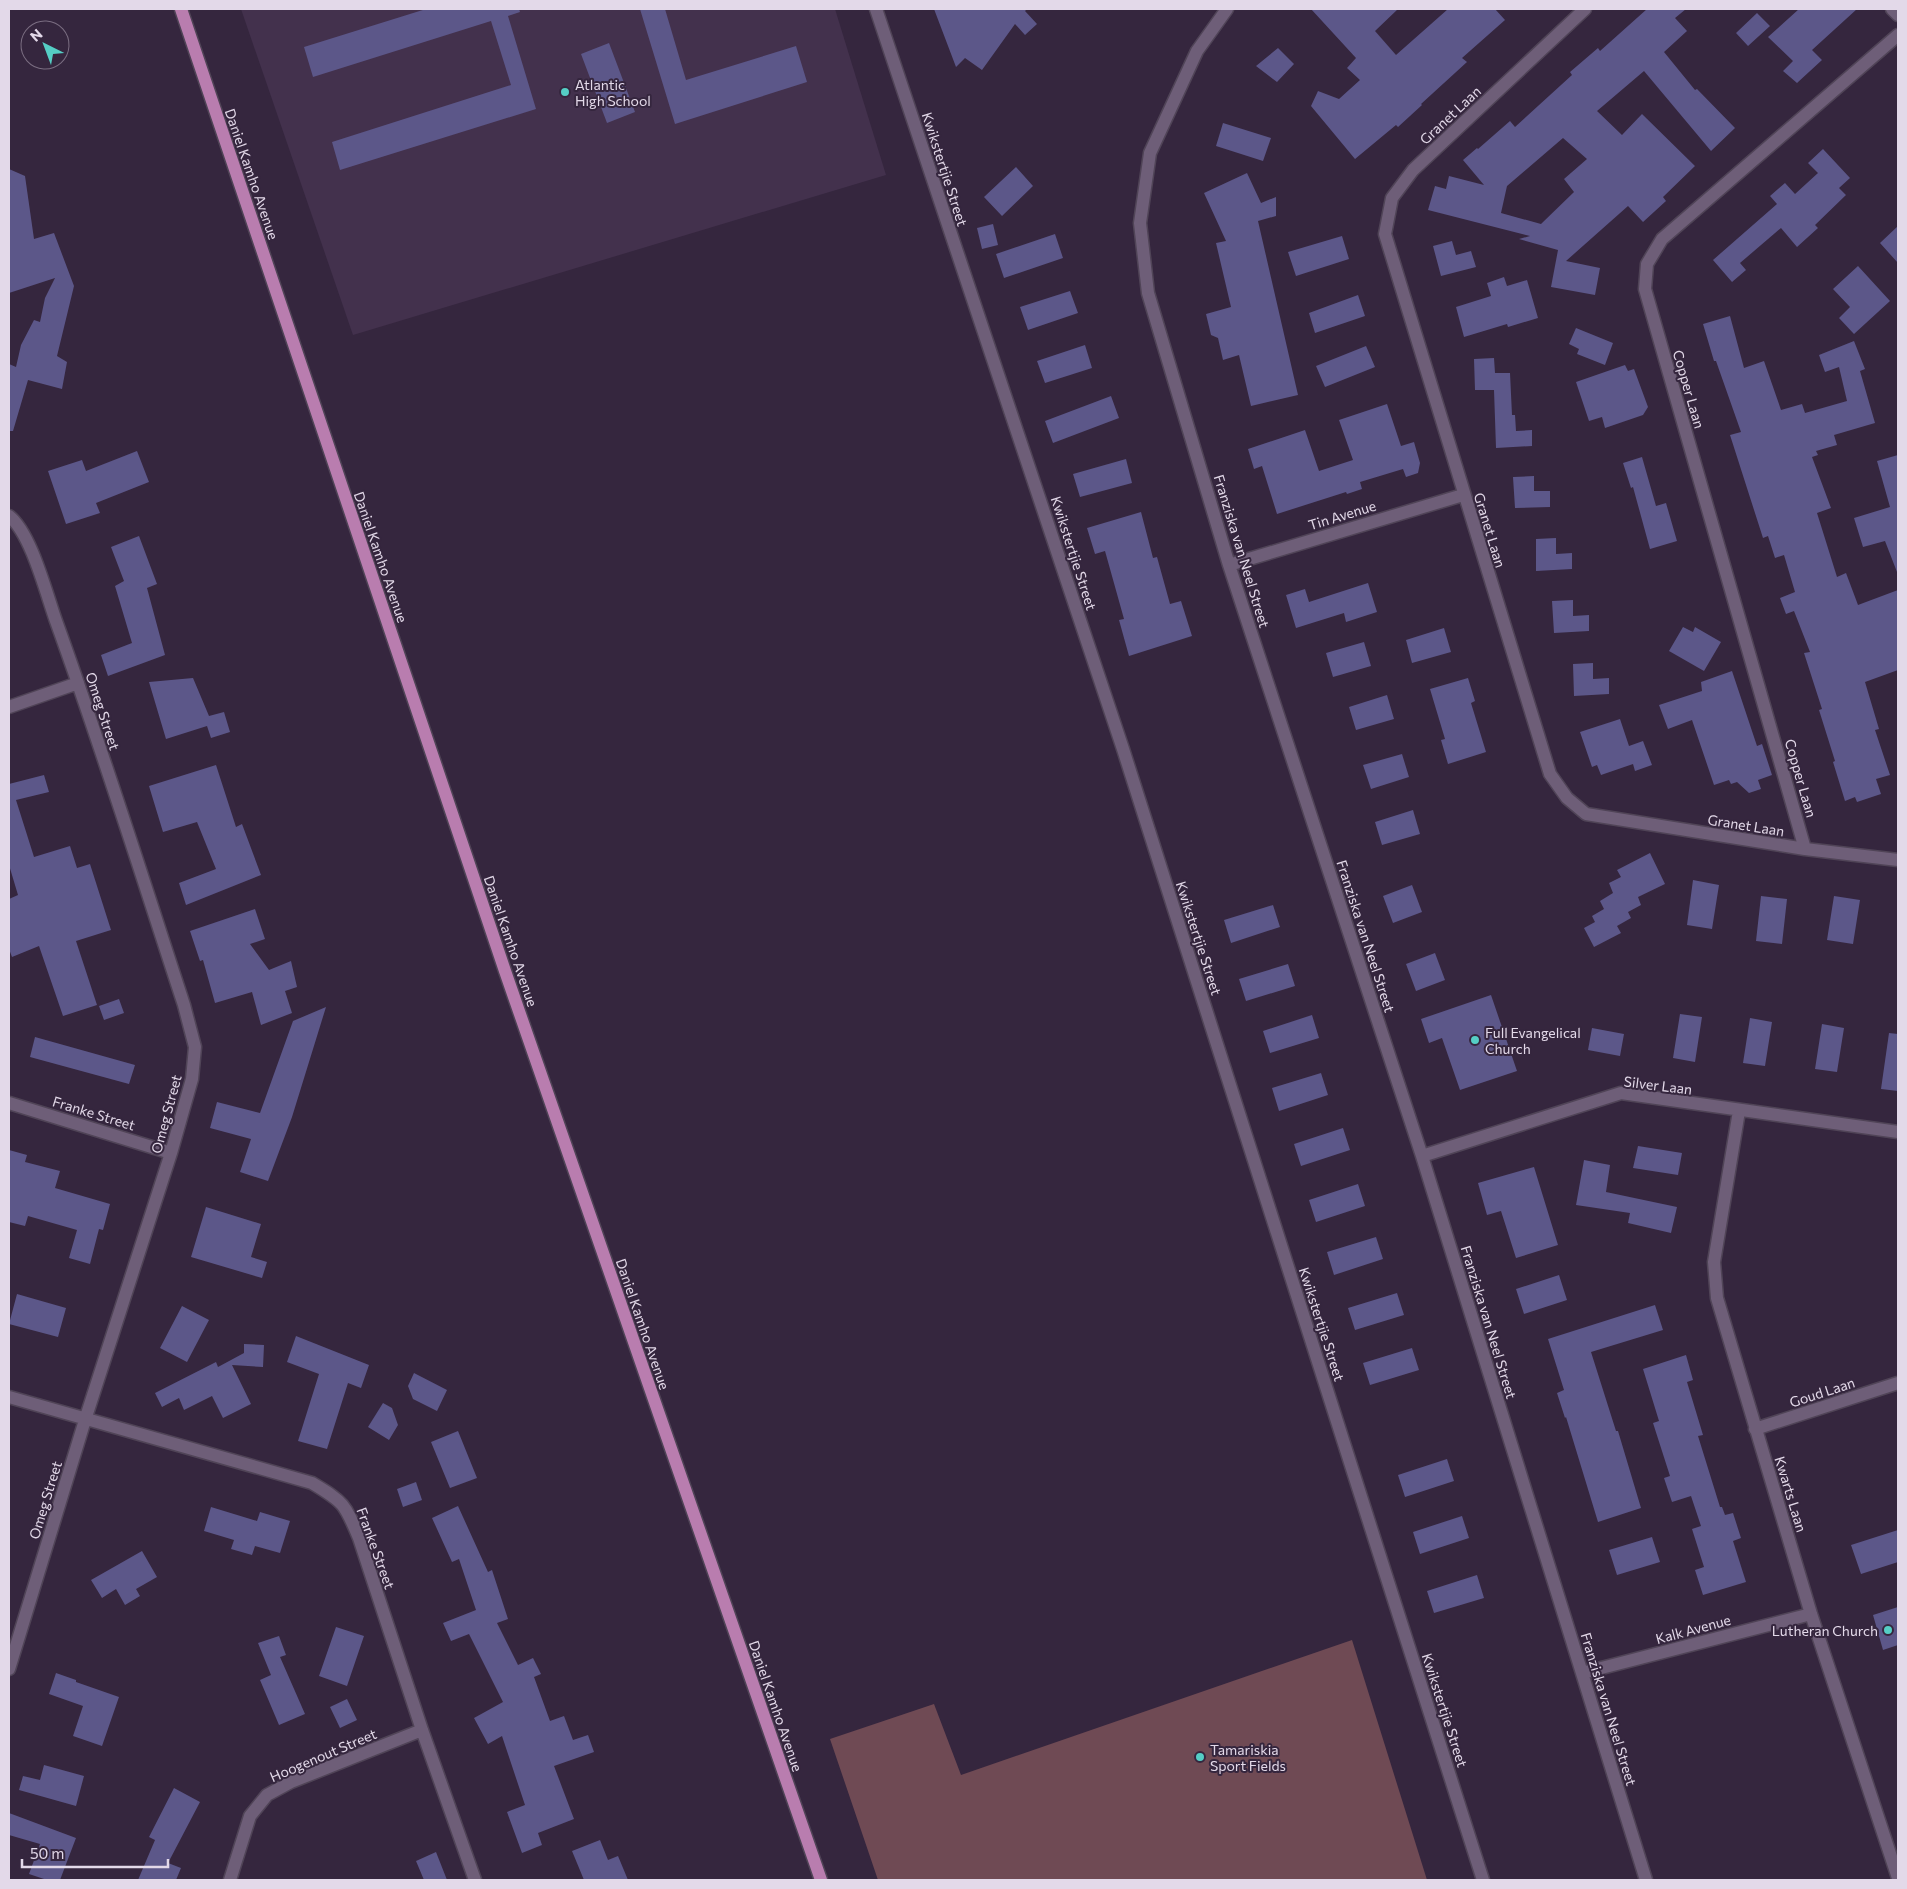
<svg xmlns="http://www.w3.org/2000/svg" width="1907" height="1889" viewBox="0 0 1907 1889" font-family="Commissioner,sans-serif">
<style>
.built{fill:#43314d}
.green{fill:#6f4a54}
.building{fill:#5c5789;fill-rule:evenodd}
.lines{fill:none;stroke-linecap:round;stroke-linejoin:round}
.minor-casing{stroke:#504457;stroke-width:15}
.major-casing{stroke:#504457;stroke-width:15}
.minor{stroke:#6e5e78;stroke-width:12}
.major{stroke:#b97daf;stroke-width:12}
.poi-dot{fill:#55cec5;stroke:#35263e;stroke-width:2}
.labels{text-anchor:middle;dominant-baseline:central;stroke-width:4;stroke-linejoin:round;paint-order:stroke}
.poi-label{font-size:14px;fill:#e3d9e9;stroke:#35263e;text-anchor:start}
.street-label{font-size:14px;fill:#e3d9e9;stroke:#35263e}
</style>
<rect width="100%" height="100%" fill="#35263e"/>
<path class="built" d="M 241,9 L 835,9 L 886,175 L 353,335 Z"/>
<path class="green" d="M 1352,1640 L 1427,1880 L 878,1880 L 830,1739 L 934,1704 L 961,1775 Z"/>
<path class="building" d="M 426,9 L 519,9 L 520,12 L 508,16 L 536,109 L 340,170 L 332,142 L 511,85 L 491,21 L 313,77 L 304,47 Z
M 640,9 L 665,9 L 686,80 L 796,46 L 807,82 L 675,124 Z
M 934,9 L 1027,9 L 1025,11 L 1037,24 L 1025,35 L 1015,24 L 982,70 L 965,58 L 956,67 Z
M 1311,9 L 1398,9 L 1375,31 L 1396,55 L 1448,9 L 1495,9 L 1505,20 L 1462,58 L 1467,62 L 1421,104 L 1422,105 L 1398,127 L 1396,125 L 1355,159 L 1311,106 L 1318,91 L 1339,99 L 1360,80 L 1347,68 L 1356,58 Z
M 1647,9 L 1686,9 L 1675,18 L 1687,31 L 1664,52 L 1695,90 L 1697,89 L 1735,128 L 1711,151 L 1644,71 L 1597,111 L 1622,135 L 1642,114 L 1695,166 L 1663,197 L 1666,201 L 1643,222 L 1628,206 L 1566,261 L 1600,268 L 1595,295 L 1551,287 L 1558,250 L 1519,239 L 1530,236 L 1428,210 L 1435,186 L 1446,189 L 1449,176 L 1484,185 L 1463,160 L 1477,148 L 1478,149 L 1510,121 L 1515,127 L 1572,75 L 1570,72 L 1598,48 L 1600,51 ZM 1563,138 L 1587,159 L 1564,179 L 1574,192 L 1541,224 L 1501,213 L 1507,186 Z
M 1799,9 L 1857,9 L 1812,50 L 1822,60 L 1797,83 L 1783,71 L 1793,61 L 1768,37 Z
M 1757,13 L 1770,26 L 1748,46 L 1736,33 Z
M 609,43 L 635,112 L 607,123 L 581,54 Z
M 1278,48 L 1294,64 L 1277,82 L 1256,66 Z
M 1223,123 L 1271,138 L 1263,161 L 1216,146 Z
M 1823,149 L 1850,178 L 1839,188 L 1846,195 L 1815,225 L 1818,228 L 1797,247 L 1781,228 L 1740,263 L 1746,270 L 1732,282 L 1713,260 L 1777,204 L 1770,196 L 1785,183 L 1795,194 L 1818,173 L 1808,163 Z
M 1016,167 L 1033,186 L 1002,216 L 984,197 Z
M 9,169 L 25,176 L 34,239 L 54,233 L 74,286 L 57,356 L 67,362 L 62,389 L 28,380 L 13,431 L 9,431 L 9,364 L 16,367 L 21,345 L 34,320 L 40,322 L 45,298 L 55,278 L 9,293 Z
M 1247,173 L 1261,203 L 1276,197 L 1276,216 L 1258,221 L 1298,395 L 1251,406 L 1239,355 L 1223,360 L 1218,338 L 1211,335 L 1206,314 L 1231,307 L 1216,243 L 1226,241 L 1204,193 Z
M 993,224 L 998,245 L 982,249 L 977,228 Z
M 1898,226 L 1898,263 L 1880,243 Z
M 1055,234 L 1063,258 L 1004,278 L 996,254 Z
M 1342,236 L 1349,259 L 1296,276 L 1288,252 Z
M 1452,241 L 1456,255 L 1471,251 L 1476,267 L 1441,276 L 1433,246 Z
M 1858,266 L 1890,301 L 1854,334 L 1839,318 L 1850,307 L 1833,289 Z
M 1504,277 L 1507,286 L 1527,280 L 1538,318 L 1508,327 L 1507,324 L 1464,337 L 1456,307 L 1491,296 L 1487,283 Z
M 1070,291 L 1078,313 L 1028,330 L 1020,307 Z
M 1358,295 L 1365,316 L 1315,333 L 1309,313 Z
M 1730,316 L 1744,368 L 1764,361 L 1781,410 L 1802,404 L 1805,413 L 1847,401 L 1839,367 L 1825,372 L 1819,355 L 1854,341 L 1865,369 L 1860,371 L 1875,423 L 1834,435 L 1837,445 L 1816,451 L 1818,455 L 1812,457 L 1831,508 L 1817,513 L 1837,577 L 1846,573 L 1858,605 L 1898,590 L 1898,670 L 1865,682 L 1879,729 L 1875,730 L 1890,775 L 1876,779 L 1881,794 L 1857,802 L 1855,797 L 1845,801 L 1833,762 L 1835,761 L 1819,710 L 1822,709 L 1804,653 L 1810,652 L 1794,611 L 1786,614 L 1780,598 L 1795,592 L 1784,555 L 1775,558 L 1768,536 L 1763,538 L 1730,435 L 1741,432 L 1716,361 L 1714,361 L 1703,324 Z
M 1576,328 L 1613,343 L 1605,365 L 1577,354 L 1579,349 L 1569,344 Z
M 1085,345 L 1092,368 L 1045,383 L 1037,361 Z
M 1366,346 L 1375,367 L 1325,387 L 1316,366 Z
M 1494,358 L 1495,373 L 1510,373 L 1512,415 L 1515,415 L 1516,431 L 1532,430 L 1532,446 L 1496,448 L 1494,390 L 1475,390 L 1474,359 Z
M 1625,365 L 1628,371 L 1634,369 L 1648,407 L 1643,415 L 1605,428 L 1602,417 L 1589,421 L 1576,382 Z
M 1111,396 L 1119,418 L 1053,443 L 1045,421 Z
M 1387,404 L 1401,446 L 1414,442 L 1420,463 L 1418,473 L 1406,477 L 1403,469 L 1360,482 L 1362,489 L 1347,494 L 1346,492 L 1277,514 L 1262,466 L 1254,469 L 1248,449 L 1305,430 L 1319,471 L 1353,460 L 1339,420 Z
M 137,451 L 149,482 L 96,503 L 100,513 L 66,524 L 48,471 L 82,460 L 86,471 Z
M 1898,455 L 1898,572 L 1897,572 L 1885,541 L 1863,547 L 1854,518 L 1890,507 L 1877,461 Z
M 1642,457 L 1656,506 L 1666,503 L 1677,541 L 1650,549 L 1633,487 L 1631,488 L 1623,463 Z
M 1126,459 L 1132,483 L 1080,497 L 1073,474 Z
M 1534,476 L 1534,491 L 1550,491 L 1550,507 L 1515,508 L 1513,477 Z
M 1141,512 L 1153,558 L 1157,557 L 1170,604 L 1181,601 L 1192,636 L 1129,656 L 1119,620 L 1124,619 L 1105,551 L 1095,554 L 1087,528 Z
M 139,536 L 157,584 L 147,588 L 165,655 L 108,676 L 101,655 L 132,643 L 115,586 L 124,581 L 111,547 Z
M 1556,538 L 1556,554 L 1572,553 L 1572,569 L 1536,571 L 1536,539 Z
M 1368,583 L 1377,612 L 1346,622 L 1344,613 L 1296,628 L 1286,595 L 1305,589 L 1309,602 Z
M 1573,600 L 1573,616 L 1589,615 L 1589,631 L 1554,633 L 1552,601 Z
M 1683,627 L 1693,632 L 1695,627 L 1721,642 L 1704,671 L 1669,651 Z
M 1444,628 L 1451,652 L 1412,663 L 1406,640 Z
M 1364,642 L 1371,666 L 1333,677 L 1326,653 Z
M 1593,663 L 1593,679 L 1609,678 L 1609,694 L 1574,696 L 1573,664 Z
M 1732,671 L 1757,746 L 1762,744 L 1772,775 L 1758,780 L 1761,789 L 1749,793 L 1737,782 L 1731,784 L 1729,780 L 1714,785 L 1692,720 L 1668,729 L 1659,705 L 1702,691 L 1701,682 Z
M 193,678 L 209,716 L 224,712 L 230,732 L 211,738 L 207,726 L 166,739 L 149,682 Z
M 1468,678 L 1475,701 L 1471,703 L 1486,752 L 1448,764 L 1441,740 L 1445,739 L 1430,689 Z
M 1387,695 L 1394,719 L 1356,730 L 1349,707 Z
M 1620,719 L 1629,746 L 1643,741 L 1652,765 L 1635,771 L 1633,764 L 1601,775 L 1597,765 L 1592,767 L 1580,732 Z
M 1402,754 L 1409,777 L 1371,789 L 1363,765 Z
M 216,765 L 236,827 L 242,824 L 261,875 L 186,905 L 179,883 L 216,869 L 197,822 L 163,832 L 149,786 Z
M 44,775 L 49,792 L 16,800 L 34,857 L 70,846 L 77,868 L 90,864 L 111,930 L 76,941 L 97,1005 L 63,1016 L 39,946 L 12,957 L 9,949 L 9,899 L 18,895 L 9,865 L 9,784 Z
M 1413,810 L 1420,834 L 1382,845 L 1375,822 Z
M 1650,853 L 1665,884 L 1638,897 L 1641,905 L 1628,912 L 1631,918 L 1617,926 L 1621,933 L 1594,947 L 1584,928 L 1595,922 L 1592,916 L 1604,909 L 1600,901 L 1613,893 L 1609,883 L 1621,877 L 1617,870 Z
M 1693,880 L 1719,885 L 1712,929 L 1687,925 Z
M 1412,885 L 1422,912 L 1393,923 L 1383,896 Z
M 1761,896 L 1787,899 L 1782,944 L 1756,941 Z
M 1834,896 L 1860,900 L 1853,944 L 1827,940 Z
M 1273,905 L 1280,927 L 1231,943 L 1224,920 Z
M 255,909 L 265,939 L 250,944 L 269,970 L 291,961 L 297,987 L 285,991 L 292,1013 L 261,1025 L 252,992 L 215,1003 L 203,960 L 200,961 L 190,931 Z
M 1435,953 L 1445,980 L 1416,991 L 1406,964 Z
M 1288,964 L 1295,986 L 1246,1001 L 1239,979 Z
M 1491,995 L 1517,1071 L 1460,1090 L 1442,1038 L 1429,1043 L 1421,1019 Z
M 119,999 L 124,1013 L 104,1020 L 99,1006 Z
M 326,1007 L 292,1117 L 268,1181 L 240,1172 L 251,1139 L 210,1128 L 217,1102 L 260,1113 L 293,1021 Z
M 1680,1014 L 1702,1017 L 1695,1062 L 1673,1058 Z
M 1312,1015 L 1319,1038 L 1270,1053 L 1263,1031 Z
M 1750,1018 L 1772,1022 L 1765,1066 L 1743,1063 Z
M 1822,1024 L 1844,1028 L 1837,1072 L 1815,1069 Z
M 1592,1028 L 1624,1034 L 1620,1056 L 1588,1050 Z
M 1889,1033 L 1898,1034 L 1898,1091 L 1881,1089 Z
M 35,1037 L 135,1065 L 129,1084 L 30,1057 Z
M 1321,1073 L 1328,1095 L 1279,1111 L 1272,1088 Z
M 1343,1128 L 1350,1150 L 1301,1166 L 1294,1144 Z
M 1638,1146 L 1682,1153 L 1678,1175 L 1633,1168 Z
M 9,1150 L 27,1155 L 25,1162 L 60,1171 L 55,1188 L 110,1204 L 103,1230 L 99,1229 L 90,1264 L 69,1258 L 77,1230 L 28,1216 L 25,1226 L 9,1222 Z
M 1584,1160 L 1610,1165 L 1606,1192 L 1677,1207 L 1671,1233 L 1628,1223 L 1630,1213 L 1576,1205 Z
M 1534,1167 L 1558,1245 L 1516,1258 L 1501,1211 L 1487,1215 L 1478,1183 Z
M 1358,1184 L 1365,1206 L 1316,1222 L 1309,1200 Z
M 206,1207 L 261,1224 L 251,1257 L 267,1262 L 262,1278 L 191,1257 Z
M 1376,1237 L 1383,1259 L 1334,1275 L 1327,1252 Z
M 1559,1275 L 1567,1300 L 1524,1314 L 1516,1289 Z
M 1397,1293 L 1404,1315 L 1355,1330 L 1348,1308 Z
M 17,1294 L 66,1308 L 58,1337 L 9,1324 Z
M 1655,1305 L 1663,1330 L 1591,1352 L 1616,1431 L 1618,1431 L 1641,1508 L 1598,1522 L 1566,1417 L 1565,1418 L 1557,1393 L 1564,1390 L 1548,1339 Z
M 182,1306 L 209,1320 L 187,1362 L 160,1348 Z
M 296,1336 L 369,1365 L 361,1388 L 348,1383 L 327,1449 L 298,1441 L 319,1374 L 287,1362 Z
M 244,1344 L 264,1345 L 263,1367 L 232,1365 L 251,1404 L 223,1418 L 212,1396 L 184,1410 L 179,1398 L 162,1407 L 155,1393 L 216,1362 L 218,1367 L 244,1353 Z
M 1412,1348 L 1419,1370 L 1370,1385 L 1363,1363 Z
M 1686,1355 L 1693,1380 L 1687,1382 L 1703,1435 L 1698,1436 L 1720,1507 L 1722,1507 L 1725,1515 L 1733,1513 L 1741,1538 L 1733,1541 L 1746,1582 L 1703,1595 L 1695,1570 L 1704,1567 L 1692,1529 L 1701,1526 L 1691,1496 L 1672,1502 L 1664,1478 L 1670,1476 L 1653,1423 L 1659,1421 L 1643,1369 Z
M 414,1373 L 447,1390 L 437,1411 L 413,1399 L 408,1386 Z
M 383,1403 L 392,1408 L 398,1425 L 389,1440 L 368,1427 Z
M 458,1431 L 477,1478 L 450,1488 L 431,1442 Z
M 1447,1459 L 1454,1481 L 1405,1497 L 1398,1475 Z
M 416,1482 L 422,1500 L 403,1507 L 397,1489 Z
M 458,1506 L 488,1572 L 492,1570 L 508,1619 L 497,1623 L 518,1665 L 533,1658 L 541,1674 L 534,1677 L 550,1721 L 564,1716 L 573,1740 L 588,1735 L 594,1752 L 554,1766 L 574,1819 L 538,1833 L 542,1845 L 522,1853 L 507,1812 L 525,1805 L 502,1736 L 488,1744 L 474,1718 L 503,1702 L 469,1634 L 451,1641 L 443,1623 L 476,1610 L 459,1559 L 452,1562 L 432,1518 Z
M 211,1507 L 257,1521 L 260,1512 L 290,1521 L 280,1553 L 255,1546 L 252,1555 L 231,1549 L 234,1540 L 204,1531 Z
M 1462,1516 L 1469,1538 L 1420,1554 L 1413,1532 Z
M 1898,1530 L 1898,1562 L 1861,1574 L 1851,1545 Z
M 1652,1537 L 1660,1562 L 1617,1575 L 1609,1550 Z
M 142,1551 L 157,1577 L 136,1589 L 140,1596 L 125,1605 L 116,1589 L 102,1598 L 91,1580 Z
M 1477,1575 L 1484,1598 L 1434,1613 L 1427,1591 Z
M 1898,1607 L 1898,1645 L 1883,1650 L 1873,1615 Z
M 336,1627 L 364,1636 L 347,1686 L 319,1676 Z
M 279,1636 L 286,1655 L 280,1657 L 305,1714 L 279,1725 L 260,1680 L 271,1675 L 258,1643 Z
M 56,1673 L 76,1680 L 76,1682 L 119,1697 L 102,1746 L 73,1736 L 83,1706 L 49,1694 Z
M 347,1699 L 357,1720 L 340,1728 L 330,1707 Z
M 44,1765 L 84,1776 L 76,1806 L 19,1790 L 23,1776 L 40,1780 Z
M 174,1788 L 200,1802 L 168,1863 L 181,1868 L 176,1880 L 138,1880 L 155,1840 L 149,1837 Z
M 9,1813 L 76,1838 L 60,1880 L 47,1880 L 29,1874 L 40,1844 L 9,1835 Z
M 600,1840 L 608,1860 L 618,1856 L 628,1880 L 584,1880 L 572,1851 Z
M 436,1852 L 447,1880 L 424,1880 L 416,1861 Z"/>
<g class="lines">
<defs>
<path id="minor" d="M 876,9 L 1123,749 L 1483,1880
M 1227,9 L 1197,51 L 1150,153 L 1140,223 L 1148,293 L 1229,565 L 1422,1156 L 1646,1880
M 1585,9 L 1413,170 L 1392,198 L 1385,234 L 1550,774 L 1567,798 L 1586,814 L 1805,849 L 1898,860
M 1892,9 L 1898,15
M 9,516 C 31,533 46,593 56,621 C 102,748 142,877 184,1005 L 195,1047 L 192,1079 L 171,1153 L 85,1420 L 9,1669
M 1229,565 L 1463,495
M 9,707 L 78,683
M 1805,849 L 1645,289 L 1647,264 L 1662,239 L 1898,35
M 9,1103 L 171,1153
M 1739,1111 L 1714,1262 L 1717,1298 L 1811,1614 L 1898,1878
M 1422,1156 L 1621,1093 L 1898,1132
M 9,1397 L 312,1483 C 344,1502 345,1504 359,1538 L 422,1730 L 475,1880
M 1755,1429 L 1898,1383
M 1582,1673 L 1811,1614
M 230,1880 L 250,1816 L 267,1795 L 291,1782 L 422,1730"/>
<path id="major" d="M 181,9 L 505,971 L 821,1880"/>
</defs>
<use href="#minor" class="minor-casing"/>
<use href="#major" class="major-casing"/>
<use href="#minor" class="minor"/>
<use href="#major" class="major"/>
</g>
<g class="poi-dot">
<circle cx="565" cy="92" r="5"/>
<circle cx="1475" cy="1040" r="5"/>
<circle cx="1888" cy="1630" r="5"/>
<circle cx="1200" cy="1757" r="5"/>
</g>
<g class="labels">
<g class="poi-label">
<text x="575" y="84">Atlantic<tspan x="575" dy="16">High School</tspan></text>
<text x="1485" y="1032">Full Evangelical<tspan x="1485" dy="16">Church</tspan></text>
<text x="1878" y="1630" text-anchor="end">Lutheran Church</text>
<text x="1210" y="1749">Tamariskia<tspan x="1210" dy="16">Sport Fields</tspan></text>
</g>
<g class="street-label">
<text transform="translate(1450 115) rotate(-43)">Granet Laan</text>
<text transform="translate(945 169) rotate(72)">Kwikstertjie Street</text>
<text transform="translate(252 174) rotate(71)">Daniel Kamho Avenue</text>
<text transform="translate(1689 389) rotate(74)">Copper Laan</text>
<text transform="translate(1342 515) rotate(-17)">Tin Avenue</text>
<text transform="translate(1490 530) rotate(73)">Granet Laan</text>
<text transform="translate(1242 551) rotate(73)">Franziska van Neel Street</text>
<text transform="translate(1074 553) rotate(72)">Kwikstertjie Street</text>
<text transform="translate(381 557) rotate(71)">Daniel Kamho Avenue</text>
<text transform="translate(103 711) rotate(72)">Omeg Street</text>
<text transform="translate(1801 778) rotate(74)">Copper Laan</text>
<text transform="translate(1746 825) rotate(9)">Granet Laan</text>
<text transform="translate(1366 936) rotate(72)">Franziska van Neel Street</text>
<text transform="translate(1199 938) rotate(72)">Kwikstertjie Street</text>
<text transform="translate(511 941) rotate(71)">Daniel Kamho Avenue</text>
<text transform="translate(1658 1085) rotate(7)">Silver Laan</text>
<text transform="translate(94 1113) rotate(17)">Franke Street</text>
<text transform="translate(166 1114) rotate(-75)">Omeg Street</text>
<text transform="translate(1489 1322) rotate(73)">Franziska van Neel Street</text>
<text transform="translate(643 1324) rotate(71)">Daniel Kamho Avenue</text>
<text transform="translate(1322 1324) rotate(72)">Kwikstertjie Street</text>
<text transform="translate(1822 1392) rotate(-18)">Goud Laan</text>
<text transform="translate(1791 1494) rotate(73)">Kwarts Laan</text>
<text transform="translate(45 1500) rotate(-73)">Omeg Street</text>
<text transform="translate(376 1548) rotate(70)">Franke Street</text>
<text transform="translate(1693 1629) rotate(-15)">Kalk Avenue</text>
<text transform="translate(776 1706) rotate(71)">Daniel Kamho Avenue</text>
<text transform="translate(1609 1709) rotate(73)">Franziska van Neel Street</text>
<text transform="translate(1445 1710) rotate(72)">Kwikstertjie Street</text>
<text transform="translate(323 1755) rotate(-23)">Hoogenout Street</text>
</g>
</g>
<rect width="1907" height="1889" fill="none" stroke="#e3d9e9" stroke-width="20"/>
<g transform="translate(45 45) rotate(318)"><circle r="24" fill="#35263e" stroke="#7b6e82"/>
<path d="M0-4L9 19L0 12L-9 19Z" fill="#55cec5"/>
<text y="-8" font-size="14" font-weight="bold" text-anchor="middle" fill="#e3d9e9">N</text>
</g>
<path d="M22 1859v8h146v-8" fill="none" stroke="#e3d9e9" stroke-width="2.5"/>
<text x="30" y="1859" font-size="15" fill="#e3d9e9" stroke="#35263e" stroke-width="4" paint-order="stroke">50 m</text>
</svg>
